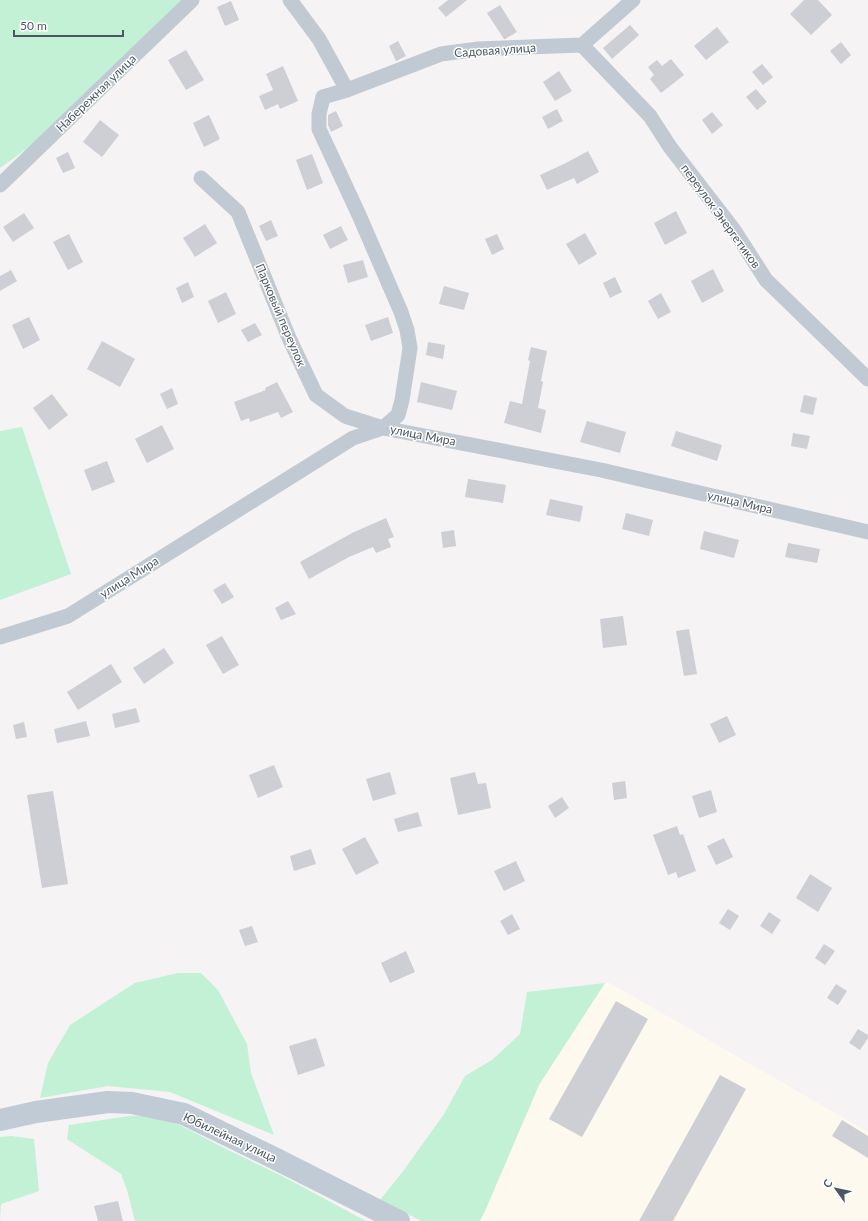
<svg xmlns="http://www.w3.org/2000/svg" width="868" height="1221" viewBox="0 0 868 1221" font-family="Lato,sans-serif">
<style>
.commercial{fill:#fdf9ef}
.green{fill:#c3f1d5}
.building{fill:#cdcfd5}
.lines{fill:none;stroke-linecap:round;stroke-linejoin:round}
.street{stroke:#c1cad2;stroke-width:15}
.secondary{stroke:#c1cbd6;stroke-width:22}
.labels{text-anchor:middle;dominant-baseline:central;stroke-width:3;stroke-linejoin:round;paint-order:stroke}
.street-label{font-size:12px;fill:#4a5661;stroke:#fff}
</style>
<rect width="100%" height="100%" fill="#f5f3f3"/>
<path class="commercial" d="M 605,983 L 610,983 L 868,1132 L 868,1221 L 480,1221 L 485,1211 L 539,1085 Z"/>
<path class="green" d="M 0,0 L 185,0 C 126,57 67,122 0,168 Z
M 22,427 L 71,574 L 0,600 L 0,431 Z
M 178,973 L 201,973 L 218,990 L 247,1044 L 251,1073 L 274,1135 L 170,1092 L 108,1086 L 40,1098 L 48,1063 L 70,1025 L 135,983 Z
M 605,983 L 539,1085 L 485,1211 L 480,1221 L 421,1221 L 380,1200 L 404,1170 L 444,1114 L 465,1076 L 492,1060 L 520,1034 L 527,992 Z
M 151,1115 L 180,1125 L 222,1147 L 282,1176 L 366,1221 L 135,1221 L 127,1190 L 121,1174 L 67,1139 L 69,1125 L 129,1116 Z
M 11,1136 L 34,1139 L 39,1191 L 1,1204 L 0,1221 L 0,1137 Z"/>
<path class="building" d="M 448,0 L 467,0 L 446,17 L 438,8 Z
M 804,0 L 818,0 L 832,15 L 811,35 L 790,14 Z
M 231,1 L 239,20 L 225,26 L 217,7 Z
M 500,5 L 517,32 L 505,39 L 504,39 L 487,13 Z
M 630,25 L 639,35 L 612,59 L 603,48 Z
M 717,27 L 729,42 L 706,60 L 694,46 Z
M 398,41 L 406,56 L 396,61 L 389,46 Z
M 841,42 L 851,55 L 841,64 L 830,51 Z
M 186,50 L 204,80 L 186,90 L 168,60 Z
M 671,59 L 684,75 L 661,93 L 650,79 L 654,75 L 648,67 L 657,60 L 662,66 Z
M 762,64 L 773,77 L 763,85 L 752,72 Z
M 283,66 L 298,101 L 280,109 L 278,104 L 265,110 L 259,96 L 273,90 L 266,74 Z
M 559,71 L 572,91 L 555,101 L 543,82 Z
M 756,89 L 767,102 L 757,110 L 746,97 Z
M 557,109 L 563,121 L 548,129 L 542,117 Z
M 336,111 L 343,126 L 331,132 L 328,125 L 328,115 Z
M 712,112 L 723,125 L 712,134 L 702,120 Z
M 209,115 L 220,139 L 204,147 L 193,123 Z
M 100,120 L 119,135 L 102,157 L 83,142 Z
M 588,151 L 599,172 L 577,184 L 574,178 L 547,190 L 540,175 L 566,163 Z
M 68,152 L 75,168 L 63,173 L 56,158 Z
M 312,154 L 323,183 L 307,190 L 296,160 Z
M 676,211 L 687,233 L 665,245 L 654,223 Z
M 24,213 L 34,228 L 13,242 L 3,227 Z
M 271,220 L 278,236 L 266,241 L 259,226 Z
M 205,224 L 217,243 L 195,257 L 183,238 Z
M 341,226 L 348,240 L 330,249 L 323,235 Z
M 585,233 L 597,254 L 579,265 L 566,244 Z
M 69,234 L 83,262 L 68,270 L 53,242 Z
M 497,234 L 504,249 L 492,255 L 485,239 Z
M 363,260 L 368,277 L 348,283 L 343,265 Z
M 713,269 L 724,291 L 702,303 L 691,281 Z
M 11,270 L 17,281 L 0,291 L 0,276 Z
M 615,277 L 622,292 L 610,298 L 603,283 Z
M 188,282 L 194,297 L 182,303 L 176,288 Z
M 444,286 L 469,293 L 464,310 L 439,304 Z
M 226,292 L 236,314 L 218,323 L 208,301 Z
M 661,293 L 671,312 L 658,319 L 648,301 Z
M 29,317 L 40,340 L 23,349 L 12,325 Z
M 388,317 L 393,333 L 371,341 L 365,325 Z
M 255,323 L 262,335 L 248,342 L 241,330 Z
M 102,341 L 135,359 L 120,387 L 87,369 Z
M 428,342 L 445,345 L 443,359 L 426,355 Z
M 531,347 L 547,351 L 541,381 L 543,382 L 538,408 L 546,410 L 541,433 L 504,423 L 510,401 L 522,404 L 530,361 L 528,360 Z
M 277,382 L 293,412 L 281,418 L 278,412 L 250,422 L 249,418 L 241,421 L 234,402 L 266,390 L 265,388 Z
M 421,382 L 457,391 L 452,410 L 417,402 Z
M 172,388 L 178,404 L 167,409 L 160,394 Z
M 52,394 L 68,415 L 49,430 L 33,408 Z
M 804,395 L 817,398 L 813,415 L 800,412 Z
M 587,421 L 626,432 L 620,453 L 580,442 Z
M 162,425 L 174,449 L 147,463 L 135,439 Z
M 676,431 L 722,445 L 717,461 L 671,446 Z
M 793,433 L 810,436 L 807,449 L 791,446 Z
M 107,461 L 115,482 L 92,491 L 84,470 Z
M 468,479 L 506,485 L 503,503 L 465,497 Z
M 550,499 L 583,506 L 580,522 L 546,515 Z
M 626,513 L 653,520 L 649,536 L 622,529 Z
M 386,518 L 394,537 L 388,539 L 391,547 L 376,553 L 373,547 L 349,557 L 309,579 L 300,562 L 352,533 Z
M 454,530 L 456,546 L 443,548 L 441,532 Z
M 704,531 L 739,540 L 734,558 L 700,549 Z
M 788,543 L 820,549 L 817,563 L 785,557 Z
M 225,583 L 234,597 L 222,604 L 213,590 Z
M 288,601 L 296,614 L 281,620 L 275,608 Z
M 623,616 L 627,645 L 603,648 L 600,619 Z
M 689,629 L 697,674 L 684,676 L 676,631 Z
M 222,636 L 239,665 L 223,674 L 206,645 Z
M 164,648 L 174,663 L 144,684 L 133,668 Z
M 111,664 L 122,682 L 78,710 L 67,692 Z
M 136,708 L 140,722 L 115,728 L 112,714 Z
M 727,716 L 736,735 L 719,743 L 710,724 Z
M 86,721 L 90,736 L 57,743 L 54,729 Z
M 24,722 L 27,737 L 16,739 L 13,725 Z
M 274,765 L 283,787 L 258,798 L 249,775 Z
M 390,772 L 396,794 L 373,801 L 366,779 Z
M 475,772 L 478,784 L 486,783 L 491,808 L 458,815 L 450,778 Z
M 625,781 L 627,798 L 614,800 L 612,783 Z
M 711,790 L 717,812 L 699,818 L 692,796 Z
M 53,791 L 68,884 L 42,888 L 27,795 Z
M 562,797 L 569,808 L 555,818 L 548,806 Z
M 418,812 L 422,826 L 398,832 L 394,819 Z
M 677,826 L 680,835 L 683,834 L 696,871 L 678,878 L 676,872 L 668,875 L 653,835 Z
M 365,837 L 379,863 L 356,875 L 342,849 Z
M 724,838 L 733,857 L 716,865 L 707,846 Z
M 311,849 L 316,864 L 294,871 L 290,856 Z
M 516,861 L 525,881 L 504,891 L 494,871 Z
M 810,874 L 832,888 L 818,912 L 796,898 Z
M 728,909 L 739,916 L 730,930 L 719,923 Z
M 769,912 L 781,920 L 772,934 L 760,926 Z
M 512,914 L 520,929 L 508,935 L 500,921 Z
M 252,926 L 258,942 L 245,946 L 239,930 Z
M 824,944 L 835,951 L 825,965 L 815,958 Z
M 406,951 L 415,972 L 390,983 L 381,963 Z
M 836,984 L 847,991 L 838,1005 L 827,998 Z
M 616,1001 L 648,1019 L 582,1137 L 549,1119 Z
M 858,1029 L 868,1035 L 868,1038 L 860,1050 L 849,1043 Z
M 316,1038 L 325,1066 L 298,1075 L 289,1046 Z
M 720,1075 L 746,1089 L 673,1221 L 639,1221 Z
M 842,1120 L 868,1136 L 868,1158 L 832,1136 Z
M 118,1201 L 123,1221 L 98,1221 L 94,1206 Z"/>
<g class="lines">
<path class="street" d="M 290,0 L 319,39 L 347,90
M 582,45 L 650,116 L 670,147 L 734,230 L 766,280 L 868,379
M 201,178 L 238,212 L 289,338 L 316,395 L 345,416 L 383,428 L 601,470 L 868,532
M 0,185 L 192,0
M 0,637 L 68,616 L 353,438 L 383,428 L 398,415 L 402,400 L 410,348 L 407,330 L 401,312 L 359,215 L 319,129 L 319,114 L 323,97 L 347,90 L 441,54 L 478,49 L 582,45 L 633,0"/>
<path class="secondary" d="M 0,1120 L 36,1112 L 108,1102 L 132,1103 L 184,1114 L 270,1156 L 399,1221"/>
</g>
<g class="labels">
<g class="street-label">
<text transform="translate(495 50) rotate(-4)">Садовая улица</text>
<text transform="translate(96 93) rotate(-44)">Набережная улица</text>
<text transform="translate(721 216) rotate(54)">переулок Энергетиков</text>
<text transform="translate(281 315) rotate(67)">Парковый переулок</text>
<text transform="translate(423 435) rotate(11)">улица Мира</text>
<text transform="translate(740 502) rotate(13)">улица Мира</text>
<text transform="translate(129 577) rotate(-32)">улица Мира</text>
<text transform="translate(230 1137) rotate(25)">Юбилейная улица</text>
</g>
</g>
<g transform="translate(836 1189) rotate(303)" stroke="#ffffff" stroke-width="3" paint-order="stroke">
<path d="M0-3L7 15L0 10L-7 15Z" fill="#4a5661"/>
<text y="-6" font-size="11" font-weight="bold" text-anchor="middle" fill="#4a5661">С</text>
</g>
<path d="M14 30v6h109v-6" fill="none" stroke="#4a5661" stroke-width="2"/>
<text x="20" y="30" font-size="12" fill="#4a5661" stroke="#ffffff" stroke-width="3" paint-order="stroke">50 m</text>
</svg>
